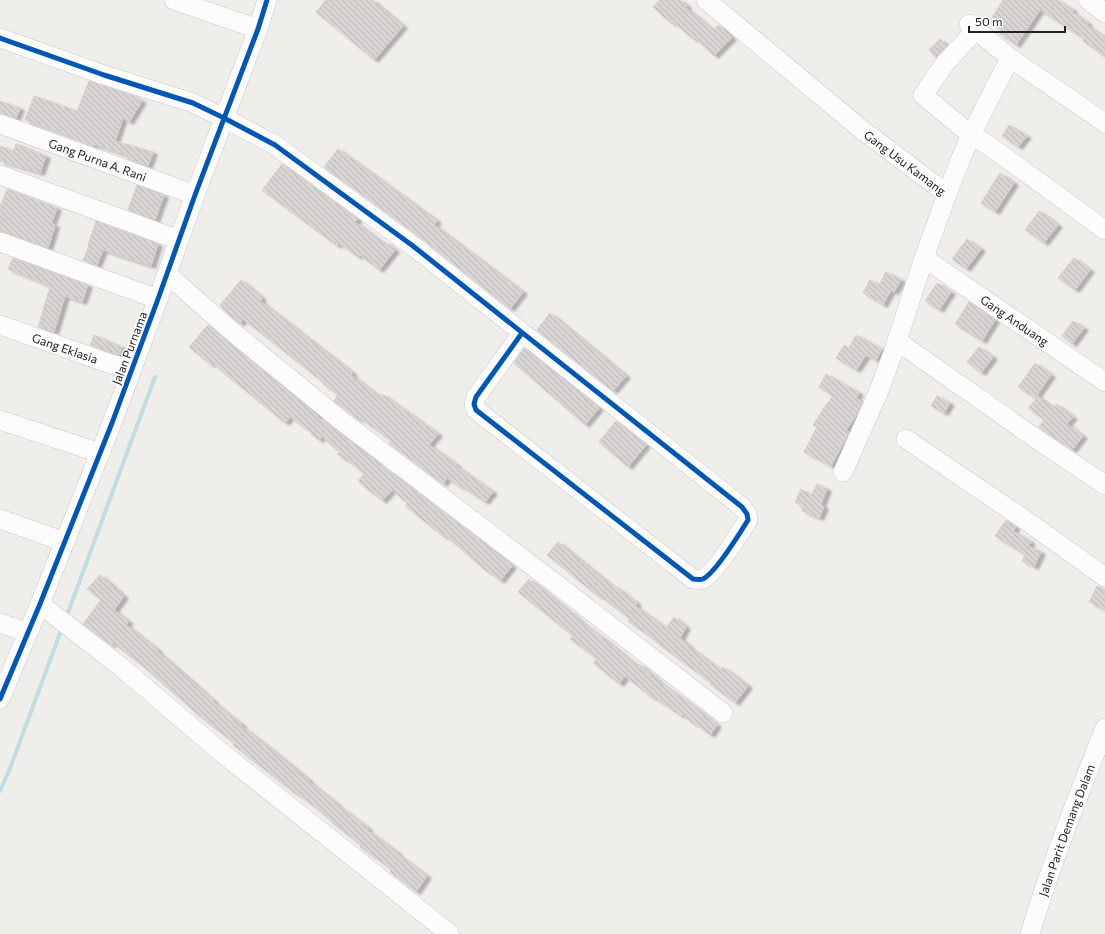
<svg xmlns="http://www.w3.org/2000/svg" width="1105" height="934" viewBox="0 0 1105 934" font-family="Commissioner,sans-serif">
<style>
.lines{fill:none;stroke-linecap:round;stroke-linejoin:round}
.stream{stroke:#bfdbe3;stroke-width:4}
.building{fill:url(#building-back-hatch);stroke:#d3d0cc;filter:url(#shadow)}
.minor-casing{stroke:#c9c8c7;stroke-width:20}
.minor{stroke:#fdfcfc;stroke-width:19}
.cycleway-casing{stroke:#fff;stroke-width:8}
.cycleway{stroke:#0057b8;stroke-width:5}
.labels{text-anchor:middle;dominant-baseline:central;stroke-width:3;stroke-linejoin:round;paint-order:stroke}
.street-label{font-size:12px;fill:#222;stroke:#fff}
</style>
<defs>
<pattern id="building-back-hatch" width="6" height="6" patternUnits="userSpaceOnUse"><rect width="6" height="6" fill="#d7d4d2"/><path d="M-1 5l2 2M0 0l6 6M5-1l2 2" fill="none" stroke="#b8b6b4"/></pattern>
<filter id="shadow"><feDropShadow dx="4.5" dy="2.5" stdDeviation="1" flood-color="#0004"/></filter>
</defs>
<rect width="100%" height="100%" fill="#f0eeeb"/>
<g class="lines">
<path class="stream" d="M 66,618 L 155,377
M 0,791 L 9,771 L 62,628"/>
</g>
<path class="building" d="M 326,0 L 372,0 L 403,26 L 374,60 L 316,12 Z
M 660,0 L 680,0 L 687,6 L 686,8 L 713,30 L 719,25 L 732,38 L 714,56 L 695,38 L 694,40 L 673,22 L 672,24 L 653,7 Z
M 1003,0 L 1057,0 L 1073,10 L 1072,12 L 1088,23 L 1087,25 L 1105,38 L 1105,57 L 1083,41 L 1084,39 L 1040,10 L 1016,45 L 1000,34 L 1002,30 L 989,22 Z
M 940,39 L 946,46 L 936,58 L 929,50 Z
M 89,81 L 132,95 L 142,101 L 129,122 L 123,118 L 115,141 L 153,152 L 148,166 L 128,159 L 129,156 L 93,144 L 93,146 L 75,139 L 75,138 L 25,120 L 34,96 L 77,111 Z
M 0,101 L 20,108 L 16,118 L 0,113 Z
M 1009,125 L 1027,136 L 1018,147 L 1002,136 Z
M 16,144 L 28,148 L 28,149 L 46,156 L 40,173 L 0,161 L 0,146 L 14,151 Z
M 338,149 L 437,221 L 434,225 L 523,292 L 510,309 L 420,237 L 324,167 Z
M 282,164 L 358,219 L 355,222 L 384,244 L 385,242 L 395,250 L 379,270 L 360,255 L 358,257 L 339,243 L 337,246 L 262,190 Z
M 1000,173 L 1014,183 L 995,212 L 981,203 Z
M 137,185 L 164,195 L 155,220 L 128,210 Z
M 7,189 L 57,208 L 51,224 L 55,225 L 48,248 L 4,232 L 0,231 L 0,207 Z
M 1039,211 L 1058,225 L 1044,243 L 1025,230 Z
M 96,221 L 158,244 L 151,266 L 103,250 L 97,265 L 83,260 L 89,246 L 88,245 Z
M 967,239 L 981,249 L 966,269 L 952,259 Z
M 13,258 L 88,285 L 82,302 L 65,296 L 54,332 L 38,327 L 50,287 L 48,286 L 48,285 L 8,269 Z
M 1074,258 L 1090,270 L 1075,290 L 1058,278 Z
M 886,272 L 901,280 L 894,292 L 891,290 L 883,305 L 863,293 L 870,280 L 879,285 Z
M 241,280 L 262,298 L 260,301 L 353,373 L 351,375 L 380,397 L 382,394 L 438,434 L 429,445 L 457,465 L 456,466 L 493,492 L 485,502 L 461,486 L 460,487 L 447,478 L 443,484 L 389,443 L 391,441 L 360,418 L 359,420 L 334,401 L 338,395 L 323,384 L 324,383 L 243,319 L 240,324 L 222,308 L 223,308 L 220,305 Z
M 937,283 L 951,292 L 939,310 L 925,301 Z
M 969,302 L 995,320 L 982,341 L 955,324 Z
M 550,313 L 626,376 L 613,391 L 537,330 Z
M 1073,321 L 1084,328 L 1072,344 L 1062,336 Z
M 208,325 L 318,416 L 317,417 L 335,430 L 348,441 L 349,440 L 368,455 L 374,460 L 373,460 L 388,473 L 389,471 L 442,513 L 443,512 L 471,533 L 512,566 L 500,581 L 488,571 L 487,572 L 445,535 L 444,537 L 405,506 L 407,503 L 392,490 L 382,501 L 371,491 L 370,492 L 358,481 L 364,474 L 346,459 L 345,460 L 337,454 L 339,452 L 322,437 L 319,440 L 311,434 L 312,433 L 290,417 L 285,423 L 212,363 L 211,365 L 189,347 Z
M 94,335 L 122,347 L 119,355 L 90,345 Z
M 856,335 L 882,349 L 876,360 L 866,355 L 856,370 L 836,358 L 844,345 L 849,348 Z
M 979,347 L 993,357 L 981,373 L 967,362 Z
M 524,348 L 599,408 L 585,425 L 514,363 Z
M 1035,363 L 1051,375 L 1035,398 L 1018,387 Z
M 826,374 L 859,393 L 856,398 L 862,402 L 857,414 L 846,430 L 849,432 L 843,444 L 843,443 L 831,466 L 804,452 L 817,427 L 813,425 L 823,410 L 822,410 L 833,396 L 819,387 Z
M 937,396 L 950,403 L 944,413 L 931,406 Z
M 1038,396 L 1053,408 L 1056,404 L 1073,417 L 1067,424 L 1083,436 L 1072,450 L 1039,427 L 1044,420 L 1028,408 Z
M 616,421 L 646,445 L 628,467 L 599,442 Z
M 817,484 L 827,489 L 821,504 L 824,507 L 819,518 L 802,511 L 803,507 L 795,502 L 801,489 L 811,496 Z
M 1006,520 L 1016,527 L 1013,531 L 1031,542 L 1028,546 L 1041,552 L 1034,567 L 1022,561 L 1025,555 L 995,536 Z
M 558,542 L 612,586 L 613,585 L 637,603 L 635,606 L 666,628 L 674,617 L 686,627 L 680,638 L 692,649 L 721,670 L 723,667 L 748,686 L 735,703 L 710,684 L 711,683 L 656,642 L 656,641 L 628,621 L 630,619 L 600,596 L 599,597 L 547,555 Z
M 100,575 L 124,596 L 114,610 L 129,622 L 126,625 L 158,650 L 157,651 L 214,701 L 213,702 L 242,725 L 241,726 L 272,750 L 309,780 L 308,781 L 337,804 L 337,805 L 368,828 L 367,830 L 398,853 L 397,854 L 427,876 L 416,892 L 390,872 L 392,870 L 360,847 L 361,845 L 331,822 L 332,821 L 298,794 L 297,795 L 233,745 L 234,743 L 197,714 L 144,667 L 113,643 L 111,645 L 83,624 L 101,600 L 87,589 Z
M 529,579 L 580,620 L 580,621 L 608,642 L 637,666 L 639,664 L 662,684 L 693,706 L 717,725 L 710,735 L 694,723 L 693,724 L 682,714 L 681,716 L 653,697 L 652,698 L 625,676 L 619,684 L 593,663 L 597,659 L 570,639 L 573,636 L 518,592 Z
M 1097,586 L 1105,590 L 1105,610 L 1089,602 Z"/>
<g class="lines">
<defs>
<g id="minor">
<path d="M 174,0 L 258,29"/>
<path id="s1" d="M 706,0 L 861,129 L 947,194 L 961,158 L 971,135 L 988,145 L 1105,230"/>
<path d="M 1088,0 L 1105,13"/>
<path d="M 969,24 L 1010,58 L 1105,123"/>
<path d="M 976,30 L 946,62 L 923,95 L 971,135 L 1010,58"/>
<path d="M 0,38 L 104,75 L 193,103 L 224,118 L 275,145 L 413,246 L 742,507 L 747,514 L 748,520 C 740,533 715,573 703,579 C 700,580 696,579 693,579 L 476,410 L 474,404 L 476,397 L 522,333"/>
<path id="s2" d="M 0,124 L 195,195"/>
<path d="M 0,175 L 179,240"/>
<path d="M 0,242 L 158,299"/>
<path id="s3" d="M 924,258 L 1105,382"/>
<path d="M 167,274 L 228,328 L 343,422 L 564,590 L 723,713"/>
<path id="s4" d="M 0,325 L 111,364 L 131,369"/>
<path d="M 897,341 L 1038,440 L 1105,485"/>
<path d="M 0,420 L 100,453"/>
<path d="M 906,439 L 1031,524 L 1105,577"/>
<path d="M 843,472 L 878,393 L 893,353 L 924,258 L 947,194"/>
<path d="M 0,519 L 65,542"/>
<path d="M 40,604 L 121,667 L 222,753 L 450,934"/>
<path d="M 0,623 L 28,633"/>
<path d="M 0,699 L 40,604 L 112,423 L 158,299 L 195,195 L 258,29 L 267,0"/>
<path id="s5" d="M 1030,934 C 1051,864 1078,796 1105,728"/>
</g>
</defs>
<use href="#minor" class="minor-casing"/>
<use href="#minor" class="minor"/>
<defs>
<path id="cycleway" d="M 0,38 L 104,75 L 193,103 L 224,118 L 275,145 L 413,246 L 742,507 L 747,514 L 748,520 C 740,533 715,573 703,579 C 700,580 696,579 693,579 L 476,410 L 474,404 L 476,397 L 522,333
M 0,699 L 40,604 L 112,423 L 158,299 L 195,195 L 258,29 L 267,0"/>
</defs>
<use href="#cycleway" class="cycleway-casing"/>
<use href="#cycleway" class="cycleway"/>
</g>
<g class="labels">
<g class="street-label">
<text stroke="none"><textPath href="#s2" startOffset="104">Gang Purna A. Rani</textPath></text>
<text stroke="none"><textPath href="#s1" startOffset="257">Gang Usu Kamang</textPath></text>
<text stroke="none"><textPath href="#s3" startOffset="110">Gang Anduang</textPath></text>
<text stroke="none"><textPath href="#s4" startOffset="69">Gang Eklasia</textPath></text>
<text transform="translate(129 348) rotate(-69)">Jalan Purnama</text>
<text stroke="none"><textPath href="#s5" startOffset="110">Jalan Parit Demang Dalam</textPath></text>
</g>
</g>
<path d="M969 26v6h96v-6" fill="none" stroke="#222222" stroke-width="2"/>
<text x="975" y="26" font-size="12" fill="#222222" stroke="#ffffff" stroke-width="3" paint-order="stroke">50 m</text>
</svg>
